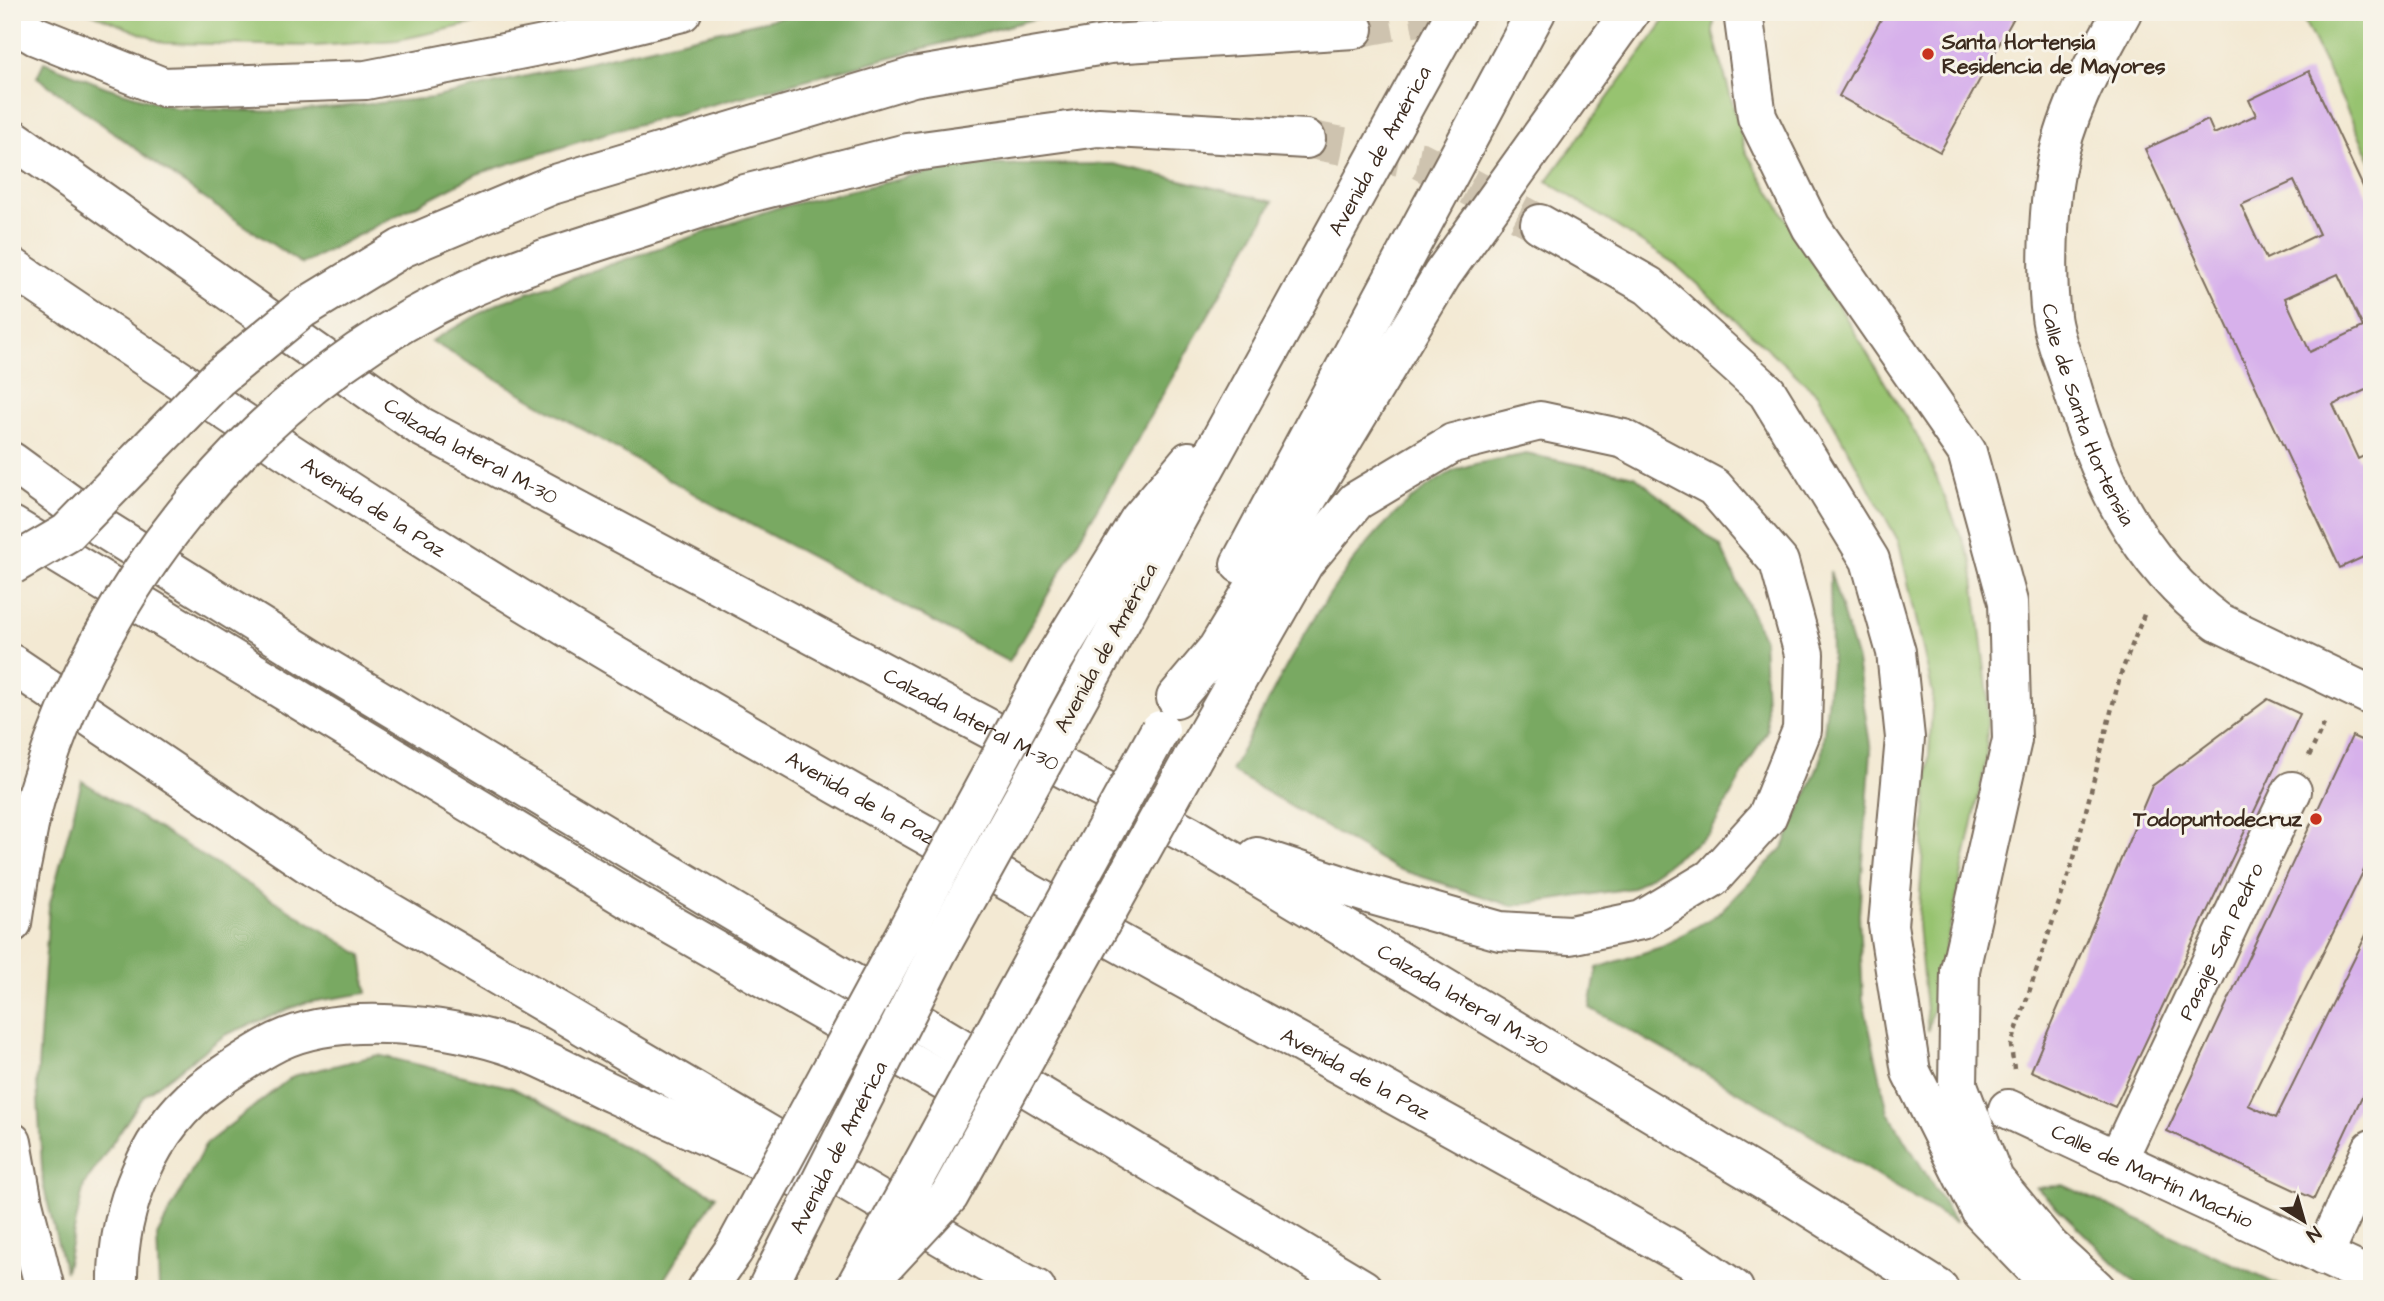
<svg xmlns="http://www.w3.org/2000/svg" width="2384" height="1301" viewBox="0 0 2384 1301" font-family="'Architects Daughter',sans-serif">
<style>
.green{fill:#97c370;stroke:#697647;stroke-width:2}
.forest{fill:#79a962;stroke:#5a6a40;stroke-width:2}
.building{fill:#d7b1eb;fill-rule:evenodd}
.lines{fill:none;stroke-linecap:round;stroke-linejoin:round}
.highway-tunnel{stroke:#cec3af;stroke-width:38;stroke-dasharray:38 19;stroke-linecap:butt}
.street-casing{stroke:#7b6d5d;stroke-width:42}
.highway-casing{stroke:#7b6d5d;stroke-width:42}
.path{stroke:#7b6d5d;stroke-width:4.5;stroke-dasharray:5 5;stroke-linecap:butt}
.street{stroke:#fff;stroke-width:38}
.highway{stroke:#fff;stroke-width:38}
.highway-bridge-casing{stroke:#7b6d5d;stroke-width:42;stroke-linecap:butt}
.highway-bridge{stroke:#fff;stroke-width:38}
.poi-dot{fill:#c8321e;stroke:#f7f3e8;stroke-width:2.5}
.labels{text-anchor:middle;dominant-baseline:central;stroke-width:6;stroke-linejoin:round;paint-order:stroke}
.poi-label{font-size:21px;font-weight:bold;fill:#3b2a1e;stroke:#f7f3e8;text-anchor:start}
.street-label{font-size:21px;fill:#3b2a1e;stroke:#f7f3e8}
</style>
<rect width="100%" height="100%" fill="#f7f3e8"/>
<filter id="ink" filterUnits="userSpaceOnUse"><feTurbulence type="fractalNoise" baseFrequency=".0143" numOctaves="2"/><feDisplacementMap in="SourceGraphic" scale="14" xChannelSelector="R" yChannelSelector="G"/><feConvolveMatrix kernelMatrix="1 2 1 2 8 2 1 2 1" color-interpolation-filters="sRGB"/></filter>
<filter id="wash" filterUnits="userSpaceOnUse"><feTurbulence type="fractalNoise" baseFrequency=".00686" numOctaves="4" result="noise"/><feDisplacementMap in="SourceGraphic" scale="28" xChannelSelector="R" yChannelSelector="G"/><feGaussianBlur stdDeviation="1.57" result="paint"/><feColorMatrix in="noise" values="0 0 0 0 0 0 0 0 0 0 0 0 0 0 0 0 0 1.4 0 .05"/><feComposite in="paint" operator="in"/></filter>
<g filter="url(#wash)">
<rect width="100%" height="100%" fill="#f3e9d3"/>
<path class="green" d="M 88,12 L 526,12 L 398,40 L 316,46 L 164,43 Z
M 1671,12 L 1715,12 L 1713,33 L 1746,152 L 1923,446 L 1972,562 L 1988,696 L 1986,761 L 1928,1030 L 1918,925 L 1933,694 L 1899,542 L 1817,394 L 1675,264 L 1547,181 Z
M 2300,12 L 2372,12 L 2372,162 Z"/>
<path class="forest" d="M 803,12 L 1060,12 L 613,131 L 477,174 L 302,264 L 205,199 L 37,77 L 44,62 L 106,87 L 175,108 L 284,112 L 432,98 Z
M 1113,164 L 1273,202 L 1009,662 L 708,502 L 431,341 L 501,302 L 776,208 L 960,165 Z
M 1526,454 L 1635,476 L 1721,547 L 1763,638 L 1767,730 L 1710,833 L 1633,888 L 1512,906 L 1395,868 L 1231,771 C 1285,671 1346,532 1448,474 C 1466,463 1504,459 1526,454 Z
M 1830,571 L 1857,661 L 1871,751 L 1859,915 L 1863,1000 L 1888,1112 L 1956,1223 L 1749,1098 L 1590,1008 L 1597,968 L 1661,947 L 1718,914 L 1783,848 L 1821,760 L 1831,666 Z
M 82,781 L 362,955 L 367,993 L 304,1003 L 225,1035 L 144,1096 L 84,1185 L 65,1272 L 43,1184 L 37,1083 L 49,907 Z
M 378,1055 L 513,1088 L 716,1196 L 658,1289 L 159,1289 L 157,1236 L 206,1144 L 293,1076 Z
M 2063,1185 L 2287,1289 L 2141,1289 L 2037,1188 Z"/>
<g id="blocks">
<path class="building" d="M 1885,12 L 2017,12 L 1940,152 L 1839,96 Z
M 2309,71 L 2372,206 L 2372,387 L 2333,405 L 2358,459 L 2372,452 L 2372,553 L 2340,568 L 2145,149 L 2208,120 L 2214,134 L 2256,115 L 2249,100 ZM 2294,181 L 2319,234 L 2266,259 L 2241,205 ZM 2338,274 L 2363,327 L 2310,352 L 2285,298 Z
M 2268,699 L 2300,714 L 2115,1107 L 2031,1071 L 2152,786 Z
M 2352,736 L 2372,745 L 2372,854 L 2248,1105 L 2276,1118 L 2372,923 L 2372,1075 L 2314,1199 L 2167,1131 Z"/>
</g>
</g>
<g filter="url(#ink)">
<use href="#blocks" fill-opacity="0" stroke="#7b6d5d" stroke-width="2"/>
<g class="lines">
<path class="highway-tunnel" d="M 1354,29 L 1445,12
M 1306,139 L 1421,161 L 1540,224"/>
<defs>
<g id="street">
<path id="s1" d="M 2122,12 C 2094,63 2064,115 2055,173 C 2048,211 2046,278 2051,316 C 2053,336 2063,358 2069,377 C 2097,474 2135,560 2218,622 L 2372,696"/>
<path id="s2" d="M 2008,1109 L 2372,1278"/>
<path id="s3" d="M 2117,1161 L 2292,791"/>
<path d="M 2323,1256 L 2372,1149"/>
</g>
<g id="highway">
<path d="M 1743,12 L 1757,117 L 1811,227 L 1967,452 L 2008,602 L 2012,740 L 1960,970 L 1958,1085 L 1994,1179 L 2050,1247 L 2096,1289"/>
<path d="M 12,22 L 36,36 L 163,87 L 366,80 L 569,40 L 682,12"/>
<path id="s4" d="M 12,138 L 420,426 L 1189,835 L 1793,1197 L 1939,1289"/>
<path d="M 552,185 L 913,77 L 1110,44 L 1354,29"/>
<path d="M 1540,224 L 1649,286 L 1767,392 L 1870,560 L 1896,652 L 1905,738 L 1888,925 L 1911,1072 L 1981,1212 L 2055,1289"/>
<path d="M 547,258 L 745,194 L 907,153 L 1098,127 L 1306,139"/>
<path id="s5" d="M 12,267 C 215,405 420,542 632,666 C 982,872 1341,1063 1695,1262 L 1734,1289"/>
<path d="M 12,462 L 104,529 L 330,670 L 1363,1289"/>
<path d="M 12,526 L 663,920 L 954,1087 L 994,1101"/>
<path d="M 1240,564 L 1536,12"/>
<path d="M 12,664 L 313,867 L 987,1263 L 1036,1289"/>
<path d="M 1051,664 L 1139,520 L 1189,461"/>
<path id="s6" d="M 1085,686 L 1456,12"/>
<path d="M 1176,698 L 1217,649 L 1442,275 L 1630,12"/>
<path d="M 1191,761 L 1304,563 L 1356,501 L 1453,443 L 1540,421 L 1624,439 L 1714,487 L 1779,562 L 1804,654 L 1802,730 L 1767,817 L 1712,878 L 1642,920 L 1570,935 L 1500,931 L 1372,895 L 1257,857"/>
<path d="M 12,923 L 20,871"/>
<path d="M 12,1142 L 23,1203 L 45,1289"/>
<path d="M 118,1289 C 116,1210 148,1127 214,1081 C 234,1068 255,1053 277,1042 C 340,1011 451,1024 516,1048 C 550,1060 583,1080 616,1095 C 677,1123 739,1151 800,1179"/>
<path d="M 707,1289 L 734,1250"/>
<path d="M 767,1289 L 779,1264"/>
</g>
</defs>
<use href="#street" class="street-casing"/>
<use href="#highway" class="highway-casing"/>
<path class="path" d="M 202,12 L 220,12
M 2309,756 L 2326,720
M 2014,1069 L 2011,1046 L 2074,858 L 2120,676 L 2145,612"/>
<use href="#street" class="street"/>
<use href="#highway" class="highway"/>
<defs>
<g id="highway-bridge">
<path d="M 12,565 L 67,533 L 218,378 L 302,309 L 402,248 L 552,185"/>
<path d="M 20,871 C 26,845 29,818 37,793 C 104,574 260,386 468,289 C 494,277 521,268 547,258"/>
<path d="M 734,1250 L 1051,664"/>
<path id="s7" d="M 779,1264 L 938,951 L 1085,686"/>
<path d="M 881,1269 L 949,1196 L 1191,761"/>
<path d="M 854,1289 L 1160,730"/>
</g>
</defs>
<use href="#highway-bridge" class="highway-bridge-casing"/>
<use href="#highway-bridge" class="highway-bridge"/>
</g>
</g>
<g class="poi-dot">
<circle cx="1928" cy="54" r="7"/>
<circle cx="2316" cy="819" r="7"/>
</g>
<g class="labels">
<g class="poi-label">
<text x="1942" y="42">Santa Hortensia<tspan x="1942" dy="24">Residencia de Mayores</tspan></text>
<text x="2302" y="819" text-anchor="end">Todopuntodecruz</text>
</g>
<g class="street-label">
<text stroke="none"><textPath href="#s6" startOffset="611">Avenida de América</textPath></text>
<text stroke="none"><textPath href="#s1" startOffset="424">Calle de Santa Hortensia</textPath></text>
<text stroke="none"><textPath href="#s4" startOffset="556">Calzada lateral M-30</textPath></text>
<text stroke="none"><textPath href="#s5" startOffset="434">Avenida de la Paz</textPath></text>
<text transform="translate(1106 648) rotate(-61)">Avenida de América</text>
<text stroke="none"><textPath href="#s4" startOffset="1124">Calzada lateral M-30</textPath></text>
<text stroke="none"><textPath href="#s5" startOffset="1001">Avenida de la Paz</textPath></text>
<text stroke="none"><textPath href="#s3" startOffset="243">Pasaje San Pedro</textPath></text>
<text stroke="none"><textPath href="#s4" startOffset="1690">Calzada lateral M-30</textPath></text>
<text stroke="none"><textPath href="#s5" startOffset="1568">Avenida de la Paz</textPath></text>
<text stroke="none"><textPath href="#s7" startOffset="131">Avenida de América</textPath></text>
<text stroke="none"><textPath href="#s2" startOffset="159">Calle de Martín Machio</textPath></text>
</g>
</g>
<rect width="2384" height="1301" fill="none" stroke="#f7f3e8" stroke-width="42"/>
<g transform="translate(2304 1221) rotate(143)" stroke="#f7f3e8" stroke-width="5" paint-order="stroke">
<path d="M0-5L12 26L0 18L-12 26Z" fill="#3b2a1e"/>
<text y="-10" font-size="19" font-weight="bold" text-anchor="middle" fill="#3b2a1e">N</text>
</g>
</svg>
